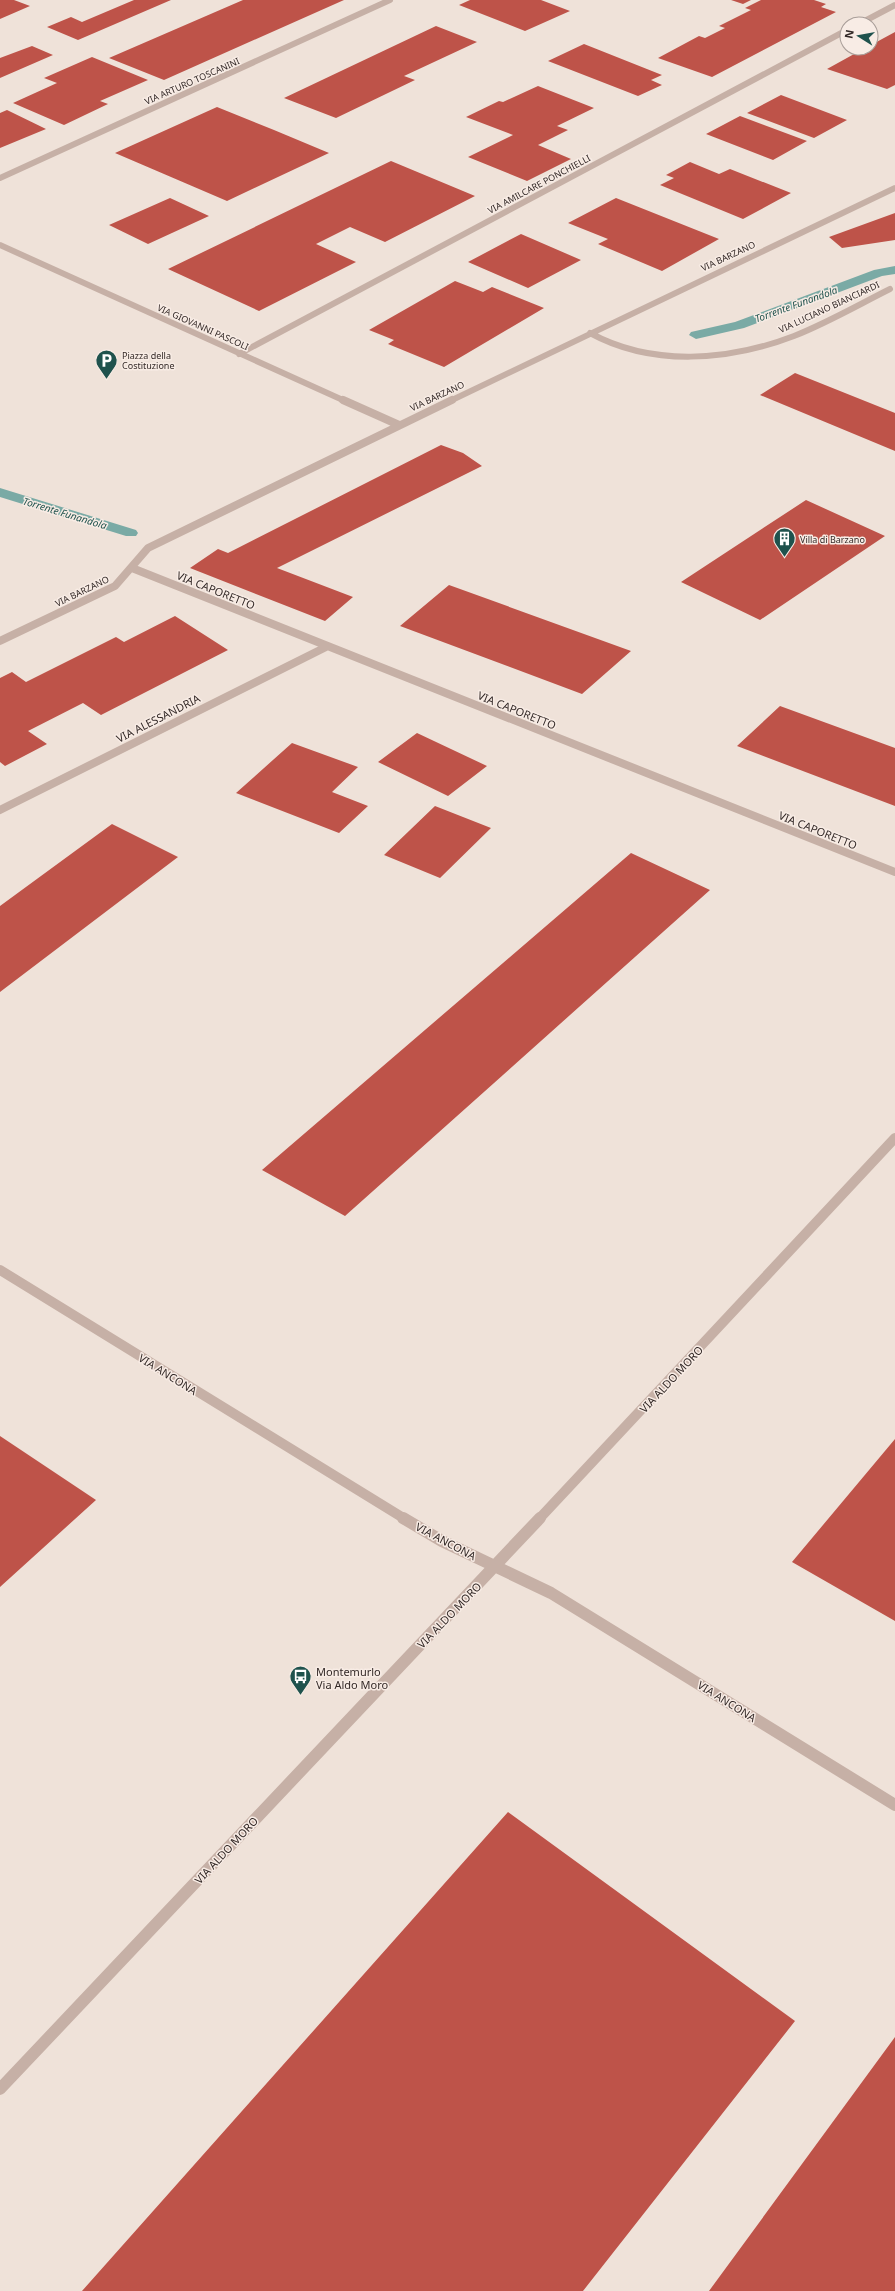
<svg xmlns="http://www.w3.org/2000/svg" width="895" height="2291" viewBox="0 0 895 2291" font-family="'Noto Sans',sans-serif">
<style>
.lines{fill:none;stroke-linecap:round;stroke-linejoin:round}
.stream{fill:#7aaaa5;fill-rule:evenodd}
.building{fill:#be5349}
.minor-far3{stroke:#c6b0a6;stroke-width:6}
.minor-far2{stroke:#c6b0a6;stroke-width:8}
.minor-far1{stroke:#c6b0a6;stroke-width:10}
.minor{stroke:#c6b0a6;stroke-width:12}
.labels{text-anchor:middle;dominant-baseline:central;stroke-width:3;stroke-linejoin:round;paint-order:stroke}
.far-street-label{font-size:9px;fill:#332927;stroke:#f8ece5}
.far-poi-label{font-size:9px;fill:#332927;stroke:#f8ece5;text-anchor:start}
.far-water-label{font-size:10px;font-style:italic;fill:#1f524d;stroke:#f8ece5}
.street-label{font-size:11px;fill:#332927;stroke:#f8ece5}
.poi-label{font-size:11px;fill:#332927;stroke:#f8ece5;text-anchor:start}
</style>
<rect width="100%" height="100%" fill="#efe2d9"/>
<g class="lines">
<path class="stream" d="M 895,266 L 895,274 L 882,276 L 744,328 L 696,339 L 689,335 L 691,332 L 735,322 L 874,270 Z
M 0,488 L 136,530 L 138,533 L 136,536 L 126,536 L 0,497 Z"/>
</g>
<path class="building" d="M 0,0 L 14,0 L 30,6 L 0,19 Z
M 134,0 L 171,0 L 78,40 L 47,27 L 71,17 L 82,22 Z
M 243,0 L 344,0 L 164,80 L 109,58 Z
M 470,0 L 541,0 L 570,11 L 525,31 L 459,5 Z
M 731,0 L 751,0 L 743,4 Z
M 761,0 L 814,0 L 826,4 L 821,7 L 836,12 L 712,77 L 658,58 L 699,36 L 705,38 L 725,28 L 719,26 L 751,10 L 745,8 Z
M 436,26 L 477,42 L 404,76 L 415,80 L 336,118 L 284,98 Z
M 895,32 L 895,85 L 887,89 L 827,69 L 865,48 L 871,48 L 871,45 Z
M 584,44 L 662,75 L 651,80 L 662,85 L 638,96 L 548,61 Z
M 32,46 L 53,55 L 0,78 L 0,58 Z
M 92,57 L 148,80 L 100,101 L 108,104 L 64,125 L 13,103 L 57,83 L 44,78 Z
M 538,86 L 594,108 L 557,126 L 568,130 L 538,145 L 571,159 L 527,181 L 468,157 L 513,135 L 466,117 L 499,101 L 503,102 Z
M 781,95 L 847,120 L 814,138 L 747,113 Z
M 217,107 L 274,130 L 329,153 L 227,201 L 115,153 Z
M 7,110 L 46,129 L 0,148 L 0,113 Z
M 740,116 L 807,141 L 773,160 L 706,134 Z
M 391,161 L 475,196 L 385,242 L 350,227 L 316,244 L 356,262 L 259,311 L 168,269 Z
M 690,162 L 719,174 L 730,169 L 791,193 L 743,219 L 660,185 L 674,178 L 666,175 Z
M 170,198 L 209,216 L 148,244 L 109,225 Z
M 616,198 L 719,239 L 662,271 L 598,244 L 608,239 L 568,223 Z
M 895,213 L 895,240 L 842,248 L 829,237 Z
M 521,234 L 581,260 L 528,288 L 468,262 Z
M 455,281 L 483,292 L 492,287 L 544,308 L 444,367 L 388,344 L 394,340 L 369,330 Z
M 795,373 L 895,413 L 895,451 L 760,395 Z
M 441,445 L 463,453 L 482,466 L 277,568 L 353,597 L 325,621 L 190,568 L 218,549 L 228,553 Z
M 806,500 L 885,536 L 760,620 L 681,582 Z
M 449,585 L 631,651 L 582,694 L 400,626 Z
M 175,616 L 228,650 L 101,715 L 83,703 L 28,731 L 47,744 L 5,766 L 0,762 L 0,678 L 12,672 L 26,682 L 116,637 L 124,642 Z
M 780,706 L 895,748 L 895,806 L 737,746 Z
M 417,733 L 487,766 L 448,796 L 378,762 Z
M 292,743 L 358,767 L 332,792 L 368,806 L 339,833 L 236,793 Z
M 435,806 L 491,828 L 440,878 L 384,855 Z
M 112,824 L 178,857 L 0,992 L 0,906 Z
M 631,853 L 710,890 L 345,1216 L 262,1170 Z
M 0,1436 L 96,1500 L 0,1587 Z
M 895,1439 L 895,1621 L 792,1562 Z
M 508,1812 L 795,2021 L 583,2291 L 82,2291 Z
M 895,2037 L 895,2291 L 709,2291 Z"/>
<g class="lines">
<path class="minor-far3" d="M 859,24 L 895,5
M 0,178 L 390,0
M 0,245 L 345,401
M 590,333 C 652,367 729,361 794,336 C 827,323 858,305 890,289
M 239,354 L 847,30
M 450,401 L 895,188"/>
<path class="minor-far2" d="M 343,400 L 399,425
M 132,568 L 895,872
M 0,641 L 115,586 L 148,548 L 452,400
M 0,810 L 326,647"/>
<path class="minor-far1" d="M 0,1270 L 405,1519
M 539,1519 L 895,1138"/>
<path class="minor" d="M 403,1518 L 442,1541 L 551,1593 L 895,1805
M 0,2089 L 540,1518"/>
</g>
<defs>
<symbol id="parking-pin" viewBox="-11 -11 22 30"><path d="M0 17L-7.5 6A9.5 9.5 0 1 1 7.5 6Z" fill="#1f524d" stroke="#f8ece5"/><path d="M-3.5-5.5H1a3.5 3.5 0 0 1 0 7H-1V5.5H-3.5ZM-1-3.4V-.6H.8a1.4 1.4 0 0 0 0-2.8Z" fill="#fff"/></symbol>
<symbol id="building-pin" viewBox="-11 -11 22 30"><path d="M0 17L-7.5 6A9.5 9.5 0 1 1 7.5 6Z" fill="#1f524d" stroke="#f8ece5"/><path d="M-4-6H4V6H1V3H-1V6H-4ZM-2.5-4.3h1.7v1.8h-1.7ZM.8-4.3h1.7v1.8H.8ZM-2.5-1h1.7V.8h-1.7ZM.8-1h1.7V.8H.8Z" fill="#fff"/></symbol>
<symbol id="bus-pin" viewBox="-11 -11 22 30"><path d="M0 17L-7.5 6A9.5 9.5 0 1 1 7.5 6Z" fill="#1f524d" stroke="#f8ece5"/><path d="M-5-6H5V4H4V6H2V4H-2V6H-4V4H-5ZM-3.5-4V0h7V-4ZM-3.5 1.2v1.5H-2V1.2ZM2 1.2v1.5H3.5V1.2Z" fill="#fff"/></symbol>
</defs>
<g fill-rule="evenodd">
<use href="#parking-pin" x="94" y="348" width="25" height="34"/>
<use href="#building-pin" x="772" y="526" width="25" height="34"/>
<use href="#bus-pin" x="288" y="1664" width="25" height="34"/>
</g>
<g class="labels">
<g class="far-street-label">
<text transform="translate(192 81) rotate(-24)">VIA ARTURO TOSCANINI</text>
<text transform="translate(539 184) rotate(-28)">VIA AMILCARE PONCHIELLI</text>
<text transform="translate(728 256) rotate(-25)">VIA BARZANO</text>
<text transform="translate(829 307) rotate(-25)">VIA LUCIANO BIANCIARDI</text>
<text transform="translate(203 327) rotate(24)">VIA GIOVANNI PASCOLI</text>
<text transform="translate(437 396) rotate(-25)">VIA BARZANO</text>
<text transform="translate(82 591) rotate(-26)">VIA BARZANO</text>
</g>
<g class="far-poi-label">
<text x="122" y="355">Piazza della<tspan x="122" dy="10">Costituzione</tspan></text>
<text x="800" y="539">Villa di Barzano</text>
</g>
<g class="far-water-label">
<text transform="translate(796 304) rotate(-20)">Torrente Funandola</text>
<text transform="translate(65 513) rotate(17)">Torrente Funandola</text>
</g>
<g class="street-label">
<text transform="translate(216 590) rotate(22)">VIA CAPORETTO</text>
<text transform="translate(517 710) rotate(22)">VIA CAPORETTO</text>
<text transform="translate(158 718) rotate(-27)">VIA ALESSANDRIA</text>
<text transform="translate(818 830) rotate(22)">VIA CAPORETTO</text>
<text transform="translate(168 1374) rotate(32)">VIA ANCONA</text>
<text transform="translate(671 1379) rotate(-47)">VIA ALDO MORO</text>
<text transform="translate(446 1541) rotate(28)">VIA ANCONA</text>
<text transform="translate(449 1615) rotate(-46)">VIA ALDO MORO</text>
<text transform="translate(727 1701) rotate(32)">VIA ANCONA</text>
<text transform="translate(226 1850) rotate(-47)">VIA ALDO MORO</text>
</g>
<g class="poi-label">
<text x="316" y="1671">Montemurlo<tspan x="316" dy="13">Via Aldo Moro</tspan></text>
</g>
</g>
<g transform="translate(859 36) rotate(281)"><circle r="19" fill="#f8ece5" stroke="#a99e99"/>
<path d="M0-3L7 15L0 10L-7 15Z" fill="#1f524d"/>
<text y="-6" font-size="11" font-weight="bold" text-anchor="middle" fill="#332927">N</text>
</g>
</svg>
